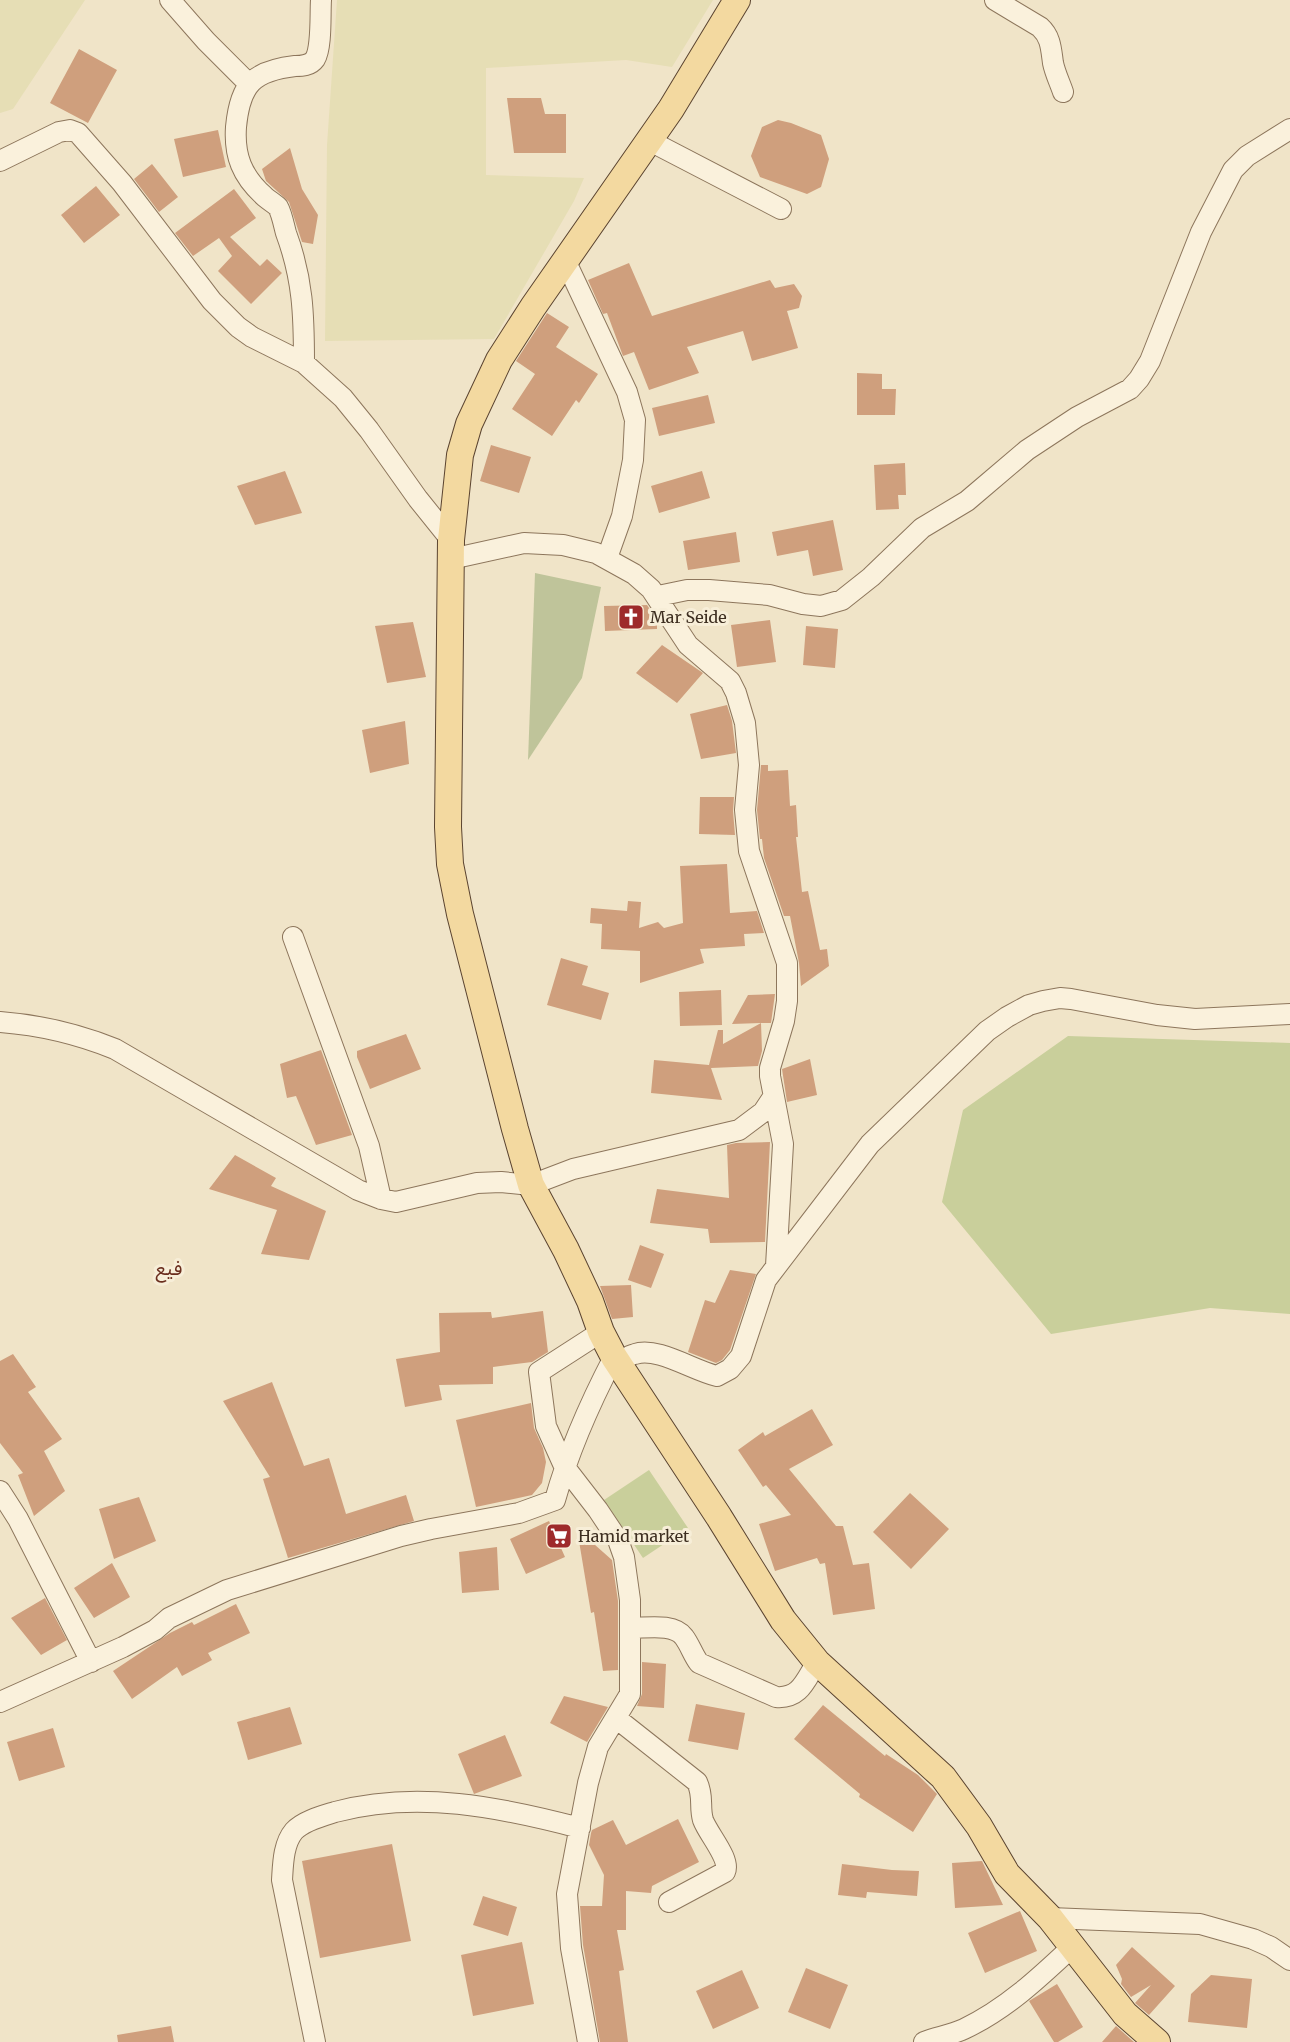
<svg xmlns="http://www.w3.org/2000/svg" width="1290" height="2042" viewBox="0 0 1290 2042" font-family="Merriweather,'Noto Sans Arabic',serif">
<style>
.farmland{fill:#e6deb5}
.green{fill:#c9cf9b}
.cemetery{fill:#bfc49a}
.building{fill:#cf9f7d}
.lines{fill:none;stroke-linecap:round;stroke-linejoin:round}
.minor-casing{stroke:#8d765c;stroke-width:22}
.major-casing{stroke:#5b4430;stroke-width:28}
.minor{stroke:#faf1dc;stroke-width:20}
.major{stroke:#f3d9a0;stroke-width:26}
.labels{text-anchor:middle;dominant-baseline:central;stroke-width:6;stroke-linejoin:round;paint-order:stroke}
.poi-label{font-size:16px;fill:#3d2e20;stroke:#f7eed8;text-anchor:start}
.quarter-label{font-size:20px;fill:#6b2e1e;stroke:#f7eed8}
</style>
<rect width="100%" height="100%" fill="#f0e4c8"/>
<path class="farmland" d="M 0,0 L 85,0 L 13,109 L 0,113 Z
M 337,0 L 713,0 L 672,67 L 626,60 L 486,68 L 486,175 L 584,178 L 574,201 L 494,339 L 325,341 L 327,145 Z"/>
<path class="green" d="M 1068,1036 L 1290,1043 L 1290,1314 L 1210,1308 L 1051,1334 L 942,1202 L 963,1110 Z
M 649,1470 L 688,1528 L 643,1558 L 604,1500 Z"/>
<path class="cemetery" d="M 535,573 L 601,587 L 582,678 L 528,760 Z"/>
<path class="building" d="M 79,49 L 117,70 L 88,123 L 50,103 Z
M 507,98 L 541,98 L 545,114 L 566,114 L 566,153 L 514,153 Z
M 778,120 L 791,123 L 821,135 L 829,159 L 821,187 L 807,194 L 760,177 L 751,156 L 762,127 Z
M 218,130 L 226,167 L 183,177 L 174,139 Z
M 290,148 L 302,189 L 318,215 L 313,244 L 302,242 L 289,202 L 266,181 L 262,169 Z
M 152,164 L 178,197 L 159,212 L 134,179 Z
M 96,186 L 120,215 L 84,243 L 61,215 Z
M 234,189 L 256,218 L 230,237 L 260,266 L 267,259 L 282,273 L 251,304 L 218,271 L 232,256 L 219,238 L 193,256 L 175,233 Z
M 629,263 L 652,316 L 770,280 L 775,288 L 794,284 L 802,296 L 799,308 L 787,311 L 798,348 L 752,361 L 743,331 L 687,347 L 699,373 L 649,390 L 634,352 L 623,356 L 607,313 L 603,314 L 588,280 Z
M 547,313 L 569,327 L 556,347 L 598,374 L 579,403 L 576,400 L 552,436 L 512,409 L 535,374 L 516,361 Z
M 857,373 L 882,374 L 882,389 L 896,389 L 895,415 L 857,415 Z
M 708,395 L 715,423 L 659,436 L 652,408 Z
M 491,445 L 531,457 L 519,493 L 480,481 Z
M 905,463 L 906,495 L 898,495 L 899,509 L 876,510 L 874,465 Z
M 285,471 L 302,513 L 255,525 L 237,486 Z
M 702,471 L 710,498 L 659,513 L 651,486 Z
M 833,520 L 843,570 L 813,576 L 808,550 L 777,556 L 772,532 Z
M 736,532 L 740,562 L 688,570 L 683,541 Z
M 647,605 L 657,620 L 657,629 L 605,631 L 604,606 Z
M 770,620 L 776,662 L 737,667 L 731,625 Z
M 413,622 L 426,677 L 387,683 L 375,626 Z
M 806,626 L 838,629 L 835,668 L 803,665 Z
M 662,645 L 703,673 L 677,703 L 636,673 Z
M 727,705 L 732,721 L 736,753 L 701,759 L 690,714 Z
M 405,721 L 409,764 L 370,773 L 362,730 Z
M 761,765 L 768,765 L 768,771 L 788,770 L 790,806 L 796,805 L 798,837 L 796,837 L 802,892 L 808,891 L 820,950 L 827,949 L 829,966 L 801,986 L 799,963 L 790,916 L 784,916 L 764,858 L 762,839 L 760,839 L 757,810 Z
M 700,797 L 734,797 L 733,811 L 735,835 L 699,834 Z
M 727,864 L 730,913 L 757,911 L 764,933 L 744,934 L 745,946 L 700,949 L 704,963 L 640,983 L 640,951 L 601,949 L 602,924 L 590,923 L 591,908 L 627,911 L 628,901 L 641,902 L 639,928 L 658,922 L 664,928 L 683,923 L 680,866 Z
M 561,958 L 588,966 L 582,985 L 609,993 L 601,1020 L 547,1005 Z
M 721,990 L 722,1025 L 680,1026 L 679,992 Z
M 775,994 L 771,1023 L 761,1023 L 762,1051 L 758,1066 L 711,1068 L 722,1100 L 651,1093 L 654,1060 L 709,1065 L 718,1030 L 723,1030 L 723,1044 L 761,1023 L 732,1024 L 748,995 Z
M 406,1034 L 421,1069 L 370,1089 L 357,1057 L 357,1051 Z
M 321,1050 L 352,1135 L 316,1145 L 296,1096 L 287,1098 L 280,1064 Z
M 810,1059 L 817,1095 L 787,1102 L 782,1069 Z
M 770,1142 L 765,1242 L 710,1243 L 708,1229 L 650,1223 L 657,1189 L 729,1198 L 727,1145 L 736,1143 Z
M 235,1155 L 276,1178 L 271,1186 L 326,1211 L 309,1260 L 261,1254 L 277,1210 L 209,1189 Z
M 640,1245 L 664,1254 L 651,1288 L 628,1280 Z
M 730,1270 L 756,1274 L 730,1350 L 722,1360 L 716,1363 L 688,1352 L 705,1300 L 715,1303 Z
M 631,1285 L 633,1317 L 612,1319 L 600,1286 Z
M 543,1311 L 548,1352 L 532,1362 L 493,1367 L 493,1384 L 439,1385 L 442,1400 L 405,1407 L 396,1359 L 440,1352 L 439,1313 L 491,1312 L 492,1318 Z
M 13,1354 L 36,1387 L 28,1392 L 62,1439 L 44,1451 L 65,1491 L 34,1516 L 18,1475 L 23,1473 L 0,1443 L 0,1361 Z
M 272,1382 L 304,1466 L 329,1458 L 346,1514 L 406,1495 L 414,1521 L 288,1558 L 263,1479 L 270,1477 L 223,1401 Z
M 531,1403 L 534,1428 L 543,1448 L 546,1462 L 542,1483 L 532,1495 L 476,1507 L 456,1420 Z
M 812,1409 L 833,1445 L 789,1469 L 836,1526 L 843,1526 L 853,1565 L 869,1563 L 875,1609 L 833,1615 L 825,1563 L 820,1564 L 817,1558 L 775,1571 L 759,1524 L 791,1515 L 766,1485 L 763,1487 L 738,1450 L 763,1432 L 765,1436 Z
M 910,1493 L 949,1529 L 911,1569 L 873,1532 Z
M 139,1497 L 156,1541 L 114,1559 L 99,1509 Z
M 549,1521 L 565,1557 L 526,1574 L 510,1539 Z
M 577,1529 L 612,1560 L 618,1601 L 618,1670 L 603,1671 L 594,1612 L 591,1613 Z
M 497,1547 L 499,1590 L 462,1593 L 459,1552 Z
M 112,1563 L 130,1597 L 94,1618 L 74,1588 Z
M 45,1598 L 67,1640 L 41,1655 L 11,1618 Z
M 236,1604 L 250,1633 L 208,1653 L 212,1660 L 182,1676 L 177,1667 L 132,1699 L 113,1671 L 170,1633 L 192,1622 L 194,1625 Z
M 642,1662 L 666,1664 L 664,1708 L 637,1706 L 642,1694 Z
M 564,1696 L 608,1707 L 587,1742 L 550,1723 Z
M 696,1704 L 745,1713 L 738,1750 L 688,1741 Z
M 823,1705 L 885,1756 L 886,1754 L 918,1775 L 937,1794 L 913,1832 L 859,1797 L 860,1794 L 794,1739 Z
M 290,1707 L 302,1744 L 248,1760 L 237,1722 Z
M 53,1728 L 65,1767 L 19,1781 L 7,1742 Z
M 505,1735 L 522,1776 L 474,1794 L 458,1754 Z
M 678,1819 L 699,1862 L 652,1886 L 651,1893 L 626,1891 L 626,1930 L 617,1930 L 624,1970 L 619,1971 L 628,2042 L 600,2042 L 583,1945 L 580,1906 L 602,1906 L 604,1875 L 589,1845 L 591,1833 L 592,1830 L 613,1820 L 626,1845 Z
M 392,1844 L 411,1941 L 320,1958 L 302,1861 Z
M 982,1861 L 1003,1905 L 955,1908 L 952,1863 Z
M 842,1864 L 892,1870 L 919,1871 L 917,1896 L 867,1892 L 866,1898 L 838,1895 Z
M 483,1896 L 517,1907 L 508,1936 L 473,1925 Z
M 1020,1911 L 1037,1951 L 985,1973 L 968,1933 Z
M 522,1942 L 534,2004 L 473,2016 L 461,1955 Z
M 1132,1947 L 1175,1986 L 1149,2015 L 1135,2003 L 1151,1985 L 1131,1997 L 1121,1984 L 1122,1979 L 1116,1965 Z
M 806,1968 L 848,1985 L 830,2029 L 788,2012 Z
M 742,1970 L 759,2008 L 713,2029 L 696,1991 Z
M 1211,1975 L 1252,1979 L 1247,2028 L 1188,2022 L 1191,1994 Z
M 1057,1984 L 1083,2027 L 1058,2042 L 1054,2042 L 1029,2001 Z
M 171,2026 L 174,2042 L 118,2042 L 117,2035 Z
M 1116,2026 L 1134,2042 L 1102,2042 Z"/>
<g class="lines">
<defs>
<path id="minor" d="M 170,0 L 206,41 L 249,84
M 995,0 L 1040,27 C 1051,37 1051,49 1053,63 C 1055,73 1060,83 1063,92
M 650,141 L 781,209
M 0,161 L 59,132 L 70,130 L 78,133 L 122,183 L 212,301 L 238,327 L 252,337 L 304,363 L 343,398 L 369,430 L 418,499 L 451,540
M 565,260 L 627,392 L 635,420 L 633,460 L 622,516 L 607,558
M 304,363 C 304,315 303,279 286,233 C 284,226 282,214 278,207 C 274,203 268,200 264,196 C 242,176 234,156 236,127 C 240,84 253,71 295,66 C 302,66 310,66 315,59 C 322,47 320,15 321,0
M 451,559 L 524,543 L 563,545 L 596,553 L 634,574 L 651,589 L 688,645 L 730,681 L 736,693 L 745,723 L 749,765 L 745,810 L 749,851 L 787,963 L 787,1001 L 784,1021 L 770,1068 L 770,1076 L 783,1144 L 776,1266
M 658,596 L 687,590 L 709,590 L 769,595 L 803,604 L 821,606 L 842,600 L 871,577 L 922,528 L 967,501 L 1027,450 L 1077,417 L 1130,389 L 1139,379 L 1150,361 L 1201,232 L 1233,170 L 1247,156 L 1290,129
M 293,937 L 369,1146 L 381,1199
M 0,1022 C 40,1025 78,1034 115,1049 L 358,1190 L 381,1199 L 396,1202 L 477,1183 L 501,1182 L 531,1185 L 573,1169 L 739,1130 L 763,1112 L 773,1097
M 618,1363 C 623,1360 629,1355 635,1354 C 657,1346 694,1371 717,1376 L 730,1369 L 741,1356 L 766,1280 L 870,1144 L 987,1031 L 1007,1017 L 1029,1005 L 1043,1001 L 1060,998 L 1071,999 L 1157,1015 L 1195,1019 L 1290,1014
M 0,1491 L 18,1519 L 91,1662
M 631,1628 C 647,1628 674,1623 684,1637 C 690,1645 693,1655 699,1663 L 776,1697 C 800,1699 805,1681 817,1662
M 0,1702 L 123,1647 L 155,1630 L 169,1618 L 227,1590 L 401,1536 L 431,1529 L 519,1513 L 555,1500 C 569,1450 590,1403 614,1357
M 616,1718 L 697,1782 C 704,1796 699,1807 703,1820 C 708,1834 731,1859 725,1872 L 669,1902
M 1050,1918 L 1200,1924 L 1253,1939 L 1271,1947 L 1290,1960
M 315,2042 L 282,1880 C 283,1865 283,1844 294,1831 C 303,1821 322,1816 335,1812 C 417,1790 500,1807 580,1828
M 588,2042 L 571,1948 L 567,1894 L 588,1783 L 598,1747 L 630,1694 L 630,1600 L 624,1557 L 618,1540 L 598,1510 L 564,1466 L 546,1426 L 539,1372 L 601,1332
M 924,2042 C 937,2037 951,2035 964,2029 C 1006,2009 1039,1978 1072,1947"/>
<path id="major" d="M 737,0 L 671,109 L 533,307 L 499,360 L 469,424 L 460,455 L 451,540 L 448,827 L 450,864 L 460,914 L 515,1129 L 531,1185 L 566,1250 L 590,1301 L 601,1332 L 614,1357 L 719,1517 L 783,1620 L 817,1662 L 943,1777 L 979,1826 L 1007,1874 L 1050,1918 L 1125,2014 L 1157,2042"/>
</defs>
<use href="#minor" class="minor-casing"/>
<use href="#major" class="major-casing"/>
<use href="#minor" class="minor"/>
<use href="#major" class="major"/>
</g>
<defs>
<symbol id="church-square" viewBox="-11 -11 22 22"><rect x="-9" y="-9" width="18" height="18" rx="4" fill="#9e2a2b" stroke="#f7eed8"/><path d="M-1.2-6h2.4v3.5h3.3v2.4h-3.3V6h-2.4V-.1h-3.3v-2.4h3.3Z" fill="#fff"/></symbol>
<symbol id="supermarket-square" viewBox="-11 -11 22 22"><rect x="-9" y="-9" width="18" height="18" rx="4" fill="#9e2a2b" stroke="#f7eed8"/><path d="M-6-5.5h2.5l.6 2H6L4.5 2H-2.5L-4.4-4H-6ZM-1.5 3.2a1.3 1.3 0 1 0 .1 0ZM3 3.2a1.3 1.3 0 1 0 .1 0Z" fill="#fff"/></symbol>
</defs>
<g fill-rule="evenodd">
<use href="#church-square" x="616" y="602" width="30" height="30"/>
<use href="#supermarket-square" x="544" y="1521" width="30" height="30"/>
</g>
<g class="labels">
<g class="poi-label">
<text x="650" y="617">Mar Seide</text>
<text x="578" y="1536">Hamid market</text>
</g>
<g class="quarter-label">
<text x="169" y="1267">فيع</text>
</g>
</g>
</svg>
